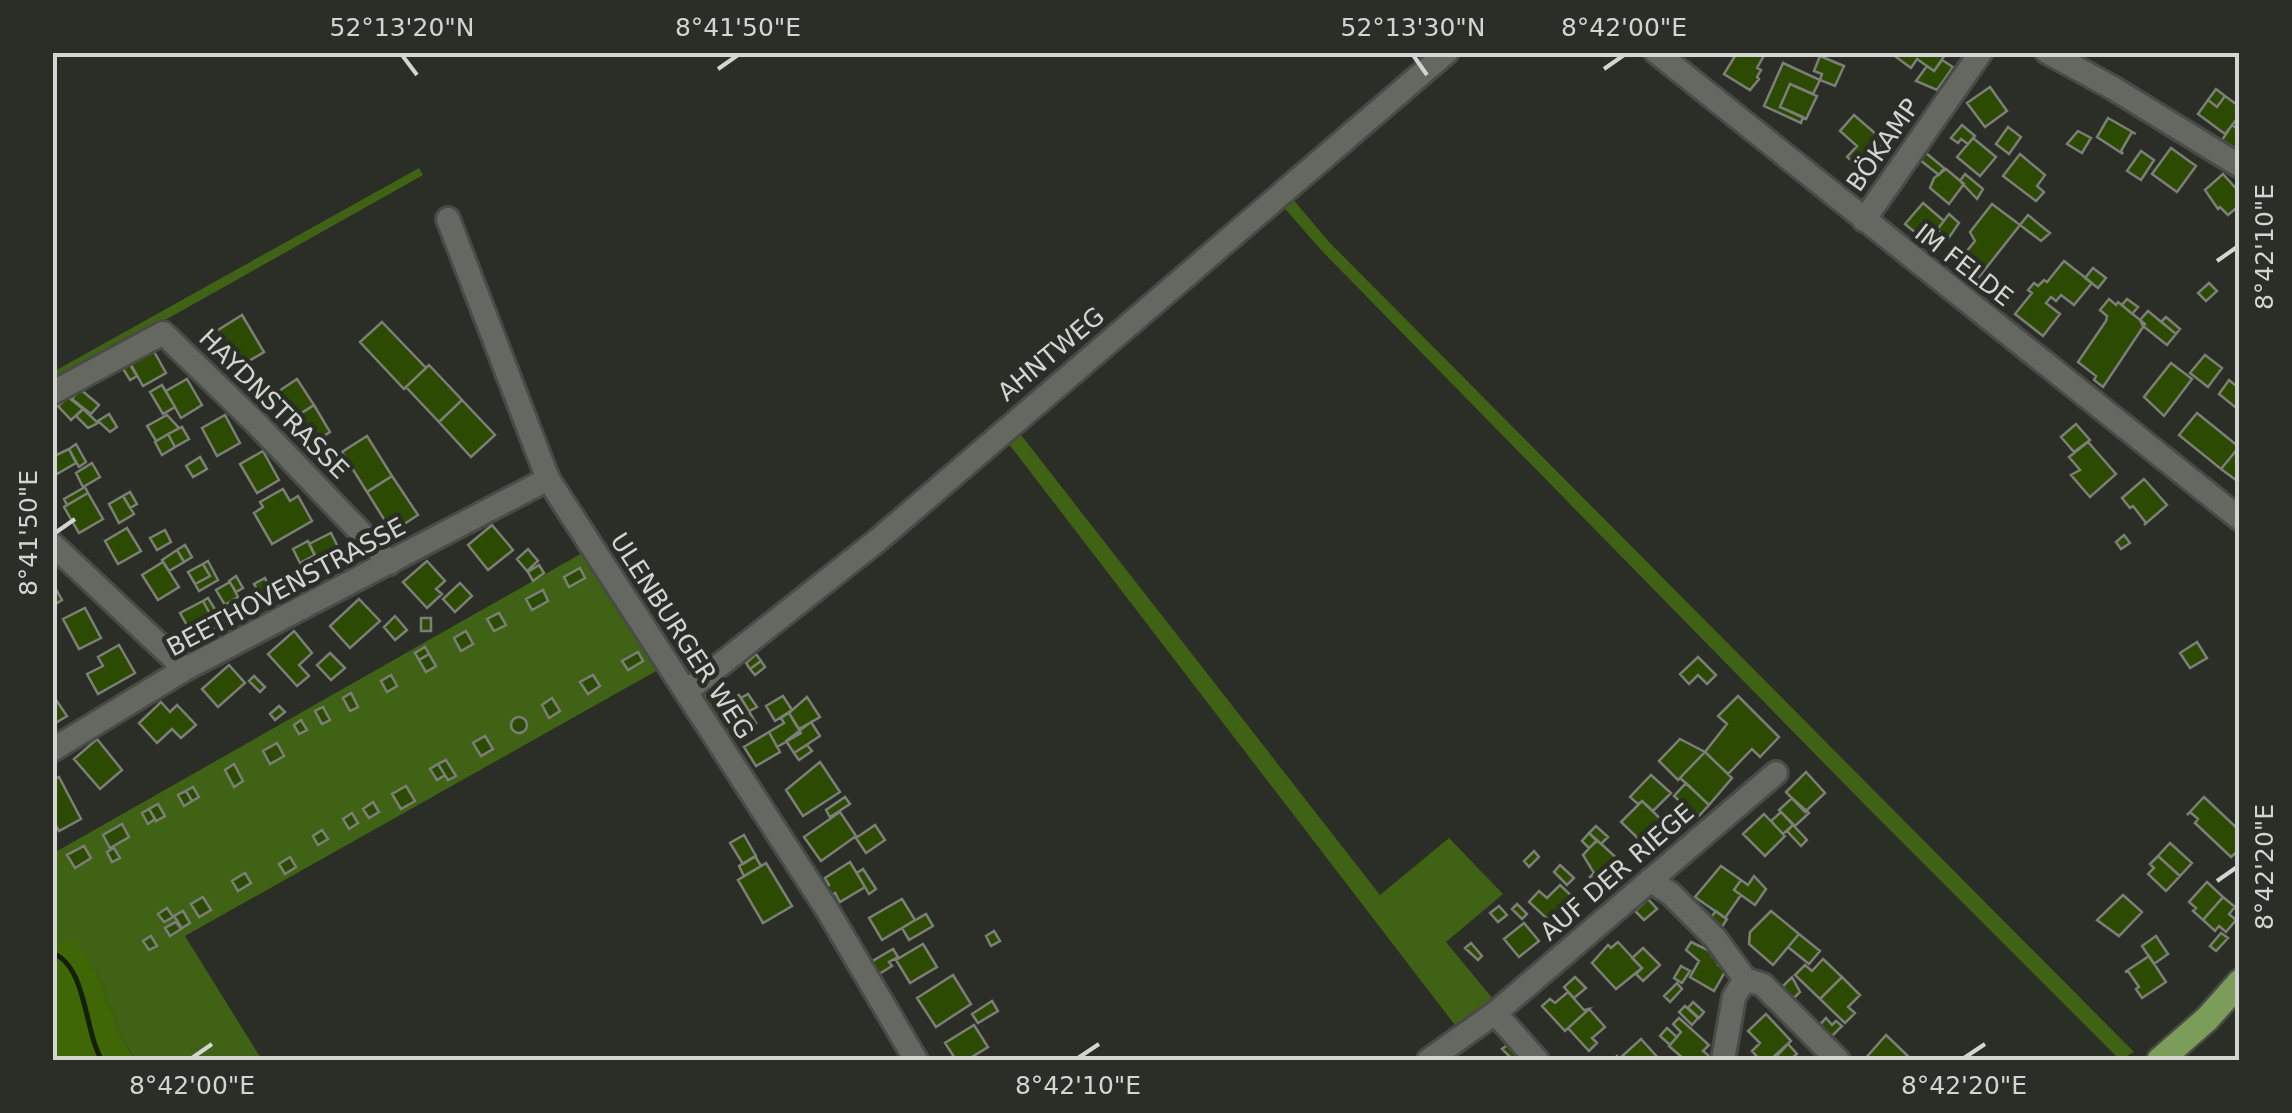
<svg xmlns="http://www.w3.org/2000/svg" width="2292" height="1113" viewBox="0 0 2292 1113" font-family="'DejaVu Sans',sans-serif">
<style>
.green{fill:#406215}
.forest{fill:#406706}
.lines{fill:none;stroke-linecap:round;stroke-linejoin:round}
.stream{stroke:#132005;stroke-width:5}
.building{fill:#2c4a02;stroke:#7b7f78;stroke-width:2.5}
.minor-casing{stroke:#484b46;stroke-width:28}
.major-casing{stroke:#484b46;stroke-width:30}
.minor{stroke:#646861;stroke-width:22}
.major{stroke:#7b9d59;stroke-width:25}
.ticks{fill:none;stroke:#d2d5d1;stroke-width:4}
.labels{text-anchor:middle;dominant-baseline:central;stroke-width:9;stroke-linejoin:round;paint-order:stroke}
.street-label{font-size:25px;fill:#d2d5d1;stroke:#2a2e27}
.neatline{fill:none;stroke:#d2d5d1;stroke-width:4}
.ticks-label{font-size:25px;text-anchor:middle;fill:#d2d5d1}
</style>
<rect width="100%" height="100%" fill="#2a2e27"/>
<path class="green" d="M 419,168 L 423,175 L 53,383 L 53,372 Z
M 1291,197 L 1329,242 L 2134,1052 L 2120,1060 L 1865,805 L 1321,250 L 1281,204 Z
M 1014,426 L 1380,895 L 1449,838 L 1503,894 L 1446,942 L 1506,1015 L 1468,1042 L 1002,435 Z
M 584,552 L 658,670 L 185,936 L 262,1060 L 135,1060 L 118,1031 L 100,978 L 74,939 L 53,945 L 52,854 Z"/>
<path class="forest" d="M 74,938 L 100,978 L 118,1031 L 135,1060 L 59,1060 L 53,1049 L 53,945 Z"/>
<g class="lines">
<path class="stream" d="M 52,953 C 87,965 84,1032 102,1060"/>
</g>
<path class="building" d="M 1734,52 L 1766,52 L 1757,68 L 1761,70 L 1757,77 L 1759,79 L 1750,90 L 1724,74 L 1735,56 Z
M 1899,52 L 1947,52 L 1934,71 L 1917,59 L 1911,68 L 1896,57 Z
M 1820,56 L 1844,66 L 1835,86 L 1820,80 L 1822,74 L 1814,71 Z
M 1942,60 L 1953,67 L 1937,90 L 1916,81 L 1927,66 L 1934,71 Z
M 1783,63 L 1820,80 L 1813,94 L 1790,84 L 1780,107 L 1803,117 L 1801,123 L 1764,106 Z
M 1790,84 L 1817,96 L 1806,119 L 1780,107 Z
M 1990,87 L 2007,111 L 1985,127 L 1967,103 Z
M 2216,89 L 2225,96 L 2217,107 L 2208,100 Z
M 2225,96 L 2240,107 L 2240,115 L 2225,134 L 2198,114 L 2208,100 L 2217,107 Z
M 1854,115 L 1884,141 L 1860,168 L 1847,157 L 1857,146 L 1840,131 Z
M 2108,118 L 2136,134 L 2132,132 L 2121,151 L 2123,154 L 2097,137 Z
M 1962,125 L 1975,136 L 1968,144 L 1961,139 L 1958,143 L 1951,138 Z
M 2232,125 L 2240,131 L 2240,141 L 2235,148 L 2222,140 Z
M 2008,127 L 2021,137 L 2009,154 L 1996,144 Z
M 2078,131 L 2091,138 L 2082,153 L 2067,144 Z
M 1973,138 L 1996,157 L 1980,176 L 1957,157 Z
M 2171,148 L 2196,166 L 2177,192 L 2152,174 Z
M 2141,151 L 2154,160 L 2141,180 L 2127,171 Z
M 1926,153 L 1944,168 L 1939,175 L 1920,160 Z
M 2020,154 L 2045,175 L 2037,186 L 2044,192 L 2036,201 L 2003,176 Z
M 1946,169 L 1964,184 L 1949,204 L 1930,188 L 1934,178 Z
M 1965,174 L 1983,189 L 1977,199 L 1960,181 Z
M 2223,174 L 2240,193 L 2240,205 L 2228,215 L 2220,207 L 2218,209 L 2205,190 Z
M 1923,203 L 1944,221 L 1927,242 L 1905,224 Z
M 1992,204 L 2020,225 L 1979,277 L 1962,263 L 1961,258 L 1975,241 L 1970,232 Z
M 1949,214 L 1959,223 L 1948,239 L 1937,230 Z
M 2028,215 L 2050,233 L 2041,241 L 2020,225 Z
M 2064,261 L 2092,283 L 2074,305 L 2061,295 L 2056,301 L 2051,297 L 2046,303 L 2060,314 L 2043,336 L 2015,314 L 2032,293 L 2028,290 L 2034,283 L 2038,286 L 2044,280 L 2047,282 Z
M 2093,268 L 2106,278 L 2098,288 L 2085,278 Z
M 2209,283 L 2217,291 L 2206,301 L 2198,293 Z
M 2109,299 L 2116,305 L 2118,302 L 2145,324 L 2103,387 L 2094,380 L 2096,376 L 2078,362 L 2106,321 L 2107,316 L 2100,310 Z
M 2127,299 L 2138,307 L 2132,314 L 2122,305 Z
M 2148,311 L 2176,334 L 2167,345 L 2143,326 L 2140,320 Z
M 242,315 L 264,352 L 237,368 L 215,332 Z
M 2166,317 L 2180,329 L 2176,334 L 2161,322 Z
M 382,322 L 426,368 L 404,389 L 360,342 Z
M 152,348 L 166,373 L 143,386 L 129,361 Z
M 2205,355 L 2222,368 L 2208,387 L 2190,373 Z
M 129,363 L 137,376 L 130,380 L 122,367 Z
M 2171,363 L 2192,379 L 2164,416 L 2144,397 Z
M 429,365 L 462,400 L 439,422 L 406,387 Z
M 187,379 L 202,405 L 181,418 L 166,391 Z
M 297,379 L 314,405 L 292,419 L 276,393 Z
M 2229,380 L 2240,389 L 2240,411 L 2219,394 Z
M 162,385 L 175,407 L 163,414 L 150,392 Z
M 80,389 L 99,405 L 91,414 L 72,399 Z
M 68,397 L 83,409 L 71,420 L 58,406 Z
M 462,400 L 495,435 L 471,457 L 439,422 Z
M 314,405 L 330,432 L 309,445 L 292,419 Z
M 83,409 L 98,423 L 88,428 L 76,416 Z
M 2197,413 L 2239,447 L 2221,469 L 2179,435 Z
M 109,414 L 117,427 L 110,432 L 98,421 Z
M 167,415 L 179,428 L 156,441 L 147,426 Z
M 225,415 L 240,443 L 217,456 L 202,428 Z
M 2076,424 L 2090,440 L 2074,452 L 2061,437 Z
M 182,427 L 189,439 L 175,447 L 168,434 Z
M 168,434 L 175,447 L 162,455 L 155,442 Z
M 367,436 L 392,476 L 367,492 L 342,452 Z
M 2088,442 L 2116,474 L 2090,497 L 2071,475 L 2080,470 L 2069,457 Z
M 76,444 L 86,462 L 79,467 L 69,449 Z
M 2239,447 L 2240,448 L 2240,483 L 2221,469 Z
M 69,449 L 76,463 L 55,475 L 52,457 Z
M 263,451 L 279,480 L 257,493 L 240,464 Z
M 200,457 L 207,469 L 193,477 L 186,466 Z
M 92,463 L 100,477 L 83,487 L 76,473 Z
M 392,476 L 418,515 L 392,532 L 367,492 Z
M 2144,479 L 2167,505 L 2144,525 L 2146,523 L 2133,506 L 2130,508 L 2122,498 Z
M 85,487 L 88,493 L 67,505 L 64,499 Z
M 283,489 L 290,501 L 298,496 L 312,521 L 272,544 L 254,513 L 263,507 L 260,502 Z
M 130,492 L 137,504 L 130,508 L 123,496 Z
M 88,493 L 103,519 L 79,533 L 64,507 Z
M 123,496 L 134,514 L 119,523 L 109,504 Z
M 492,525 L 513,550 L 488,570 L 468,545 Z
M 127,528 L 141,551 L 118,564 L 105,541 Z
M 165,530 L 171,542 L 157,550 L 150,538 Z
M 331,533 L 345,561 L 323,572 L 309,544 Z
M 2124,535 L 2130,543 L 2121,549 L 2116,542 Z
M 308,541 L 315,555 L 300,563 L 293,549 Z
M 185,545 L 192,557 L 184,562 L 177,550 Z
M 528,549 L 538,561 L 527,571 L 517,559 Z
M 177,550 L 184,562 L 169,571 L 162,560 Z
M 208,561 L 218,580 L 199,591 L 195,584 L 210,576 L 203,564 Z
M 427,561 L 445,581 L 436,589 L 442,594 L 427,608 L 403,582 Z
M 163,562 L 179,587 L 158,600 L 142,575 Z
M 203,564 L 210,576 L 195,584 L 188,572 Z
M 539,565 L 544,573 L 533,581 L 528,572 Z
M 580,568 L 585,578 L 569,587 L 564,577 Z
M 236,576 L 243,588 L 236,592 L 229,581 Z
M 265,578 L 270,588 L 260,594 L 254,584 Z
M 52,582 L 62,600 L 52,606 Z
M 230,582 L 238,597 L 225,605 L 216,590 Z
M 460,583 L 472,596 L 455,612 L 443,599 Z
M 543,590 L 548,601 L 532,610 L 526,599 Z
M 208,598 L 216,611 L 210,614 L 203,601 Z
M 359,599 L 380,621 L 350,648 L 330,626 Z
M 233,600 L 240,613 L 225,622 L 218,609 Z
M 203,601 L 217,627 L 195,639 L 180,613 Z
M 85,608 L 101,638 L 79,649 L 63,619 Z
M 499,613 L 506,625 L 494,631 L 487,619 Z
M 395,616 L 407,630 L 395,640 L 384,627 Z
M 421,618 L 431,618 L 431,631 L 421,631 Z
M 294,631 L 312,653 L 299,665 L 309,676 L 297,686 L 268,654 Z
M 466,631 L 473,644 L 461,651 L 454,638 Z
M 2197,642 L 2207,658 L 2190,668 L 2180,653 Z
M 119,645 L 135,673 L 98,694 L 87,674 L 103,666 L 98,657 Z
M 425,647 L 429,654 L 419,660 L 415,653 Z
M 638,652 L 643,661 L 628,670 L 622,661 Z
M 330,653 L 345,668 L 331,680 L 317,665 Z
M 429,654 L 436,666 L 426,672 L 419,660 Z
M 756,654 L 761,661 L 750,669 L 746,663 Z
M 1698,657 L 1716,675 L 1707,684 L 1698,675 L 1689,684 L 1680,674 Z
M 761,661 L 765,667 L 755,675 L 750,669 Z
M 229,665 L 245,683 L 218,707 L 202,689 Z
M 391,675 L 397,686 L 387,692 L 381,681 Z
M 593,675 L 600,686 L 588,694 L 580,682 Z
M 254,676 L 265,687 L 260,692 L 249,681 Z
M 722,685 L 731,699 L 739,695 L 756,723 L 731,739 L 704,697 Z
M 351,693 L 358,707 L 350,711 L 343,698 Z
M 52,694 L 67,716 L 52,725 Z
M 748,694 L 757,707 L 749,711 L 741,698 Z
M 783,696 L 792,710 L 775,721 L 766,706 Z
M 1738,696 L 1779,737 L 1760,757 L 1752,749 L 1728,774 L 1705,752 L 1727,724 L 1718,716 Z
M 807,697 L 820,717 L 799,729 L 789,713 Z
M 552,698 L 560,711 L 549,718 L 542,705 Z
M 161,702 L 170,712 L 177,705 L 196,725 L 181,738 L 172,729 L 157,743 L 139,723 Z
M 279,706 L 285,712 L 275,720 L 270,714 Z
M 323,707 L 330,720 L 322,724 L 315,711 Z
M 789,713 L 801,733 L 777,747 L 769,732 L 784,723 L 781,718 Z
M511 725a8 8 0 1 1 16 0a8 8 0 1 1-16 0Z
M 301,720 L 307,730 L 299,734 L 294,725 Z
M 811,722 L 820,736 L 794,753 L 786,741 Z
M 769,732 L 780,752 L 756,766 L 744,747 Z
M 485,736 L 493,749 L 481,756 L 473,743 Z
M 97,739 L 122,770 L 100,789 L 74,759 Z
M 1680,739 L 1705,752 L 1678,780 L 1659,761 Z
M 277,743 L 284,756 L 270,764 L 263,751 Z
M 807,745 L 812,751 L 799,760 L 794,753 Z
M 1705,752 L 1732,778 L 1709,805 L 1680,778 Z
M 446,760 L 456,776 L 448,780 L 438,764 Z
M 820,762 L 840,792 L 803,816 L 786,790 Z
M 234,764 L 243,781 L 234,787 L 225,770 Z
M 438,764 L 445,775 L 437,780 L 430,769 Z
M 1806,772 L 1825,793 L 1805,812 L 1786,792 Z
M 1651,775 L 1671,793 L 1653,811 L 1642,801 L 1638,804 L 1630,797 Z
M 59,777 L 81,819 L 59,831 L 52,819 L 52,781 Z
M 1686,783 L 1709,805 L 1697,818 L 1674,796 Z
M 406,786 L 415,801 L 401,809 L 392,794 Z
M 193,787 L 199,797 L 192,801 L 186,791 Z
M 186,791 L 192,801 L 184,806 L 178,795 Z
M 845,797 L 850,804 L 830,817 L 826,810 Z
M 2204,797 L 2240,831 L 2240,849 L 2231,857 L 2195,823 L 2198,819 L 2190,812 L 2187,815 Z
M 1792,798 L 1809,813 L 1795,826 L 1779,810 Z
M 1642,801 L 1669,827 L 1649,849 L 1621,822 Z
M 373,802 L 379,812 L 369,818 L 363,809 Z
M 158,804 L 165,816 L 156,821 L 149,809 Z
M 149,809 L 155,819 L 148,824 L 142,813 Z
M 840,812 L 856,836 L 821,861 L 804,837 Z
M 1781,812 L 1793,825 L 1783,834 L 1771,821 Z
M 352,813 L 358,823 L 349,829 L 343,819 Z
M 1764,814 L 1785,836 L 1765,856 L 1743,834 Z
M 122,824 L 129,837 L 110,848 L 103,835 Z
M 875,825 L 885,840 L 866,853 L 856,838 Z
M 1793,825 L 1807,840 L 1801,846 L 1787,831 Z
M 1596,826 L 1608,837 L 1601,844 L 1589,833 Z
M 322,830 L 328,839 L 318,845 L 313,836 Z
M 1589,833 L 1597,841 L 1589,848 L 1582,841 Z
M 744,835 L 756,856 L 743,864 L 730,843 Z
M 1597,840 L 1624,865 L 1600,886 L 1590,877 L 1594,873 L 1583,855 Z
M 2170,843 L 2192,863 L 2180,876 L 2158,856 Z
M 84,846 L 91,858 L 75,868 L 67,855 Z
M 114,848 L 120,858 L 112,862 L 107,852 Z
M 1534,851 L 1539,857 L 1529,867 L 1524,861 Z
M 755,856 L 761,866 L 744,876 L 739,866 Z
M 2158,856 L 2180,876 L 2166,891 L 2148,874 L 2154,868 L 2150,864 Z
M 290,857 L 296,867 L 285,874 L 279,864 Z
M 850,862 L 865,887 L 840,902 L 835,893 L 830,896 L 825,887 L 829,885 L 825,878 Z
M 766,863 L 792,906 L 763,923 L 738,880 Z
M 1560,865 L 1574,878 L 1567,885 L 1554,872 Z
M 1721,866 L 1741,880 L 1734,890 L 1741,895 L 1725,918 L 1695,897 Z
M 863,869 L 876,889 L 869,894 L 857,873 Z
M 245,873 L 251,883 L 238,891 L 232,881 Z
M 1754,876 L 1766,889 L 1755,905 L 1734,890 L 1741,880 L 1748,885 Z
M 2207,882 L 2223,897 L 2203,920 L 2193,911 L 2196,908 L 2189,902 Z
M 1560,885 L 1579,903 L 1556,927 L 1529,902 L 1539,891 L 1547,898 Z
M 2123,895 L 2142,912 L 2119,936 L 2097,920 Z
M 203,897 L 211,910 L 199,917 L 191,904 Z
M 2223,897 L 2235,907 L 2229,914 L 2236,920 L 2226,932 L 2219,926 L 2215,931 L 2203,920 Z
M 902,899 L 915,920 L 882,940 L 869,918 Z
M 1648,899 L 1657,909 L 1644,920 L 1635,911 Z
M 1517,904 L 1527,914 L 1522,919 L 1512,909 Z
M 1499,906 L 1507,915 L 1498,922 L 1490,913 Z
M 167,908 L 173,917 L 164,922 L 158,914 Z
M 183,911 L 190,923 L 182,928 L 174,916 Z
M 1716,911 L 1727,919 L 1720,930 L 1708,921 Z
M 1771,911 L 1799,934 L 1773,965 L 1749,944 L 1750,932 Z
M 926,914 L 933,926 L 909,940 L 902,928 Z
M 176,922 L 181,929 L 170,936 L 165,928 Z
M 1524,923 L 1539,941 L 1519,957 L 1504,939 Z
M 994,931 L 1000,941 L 991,946 L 986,936 Z
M 2221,933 L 2228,938 L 2216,951 L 2210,946 Z
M 1799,934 L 1820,951 L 1809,964 L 1788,947 Z
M 151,936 L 157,946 L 149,950 L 143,941 Z
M 2156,936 L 2168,954 L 2154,964 L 2142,946 Z
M 1618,942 L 1642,968 L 1616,989 L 1592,963 L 1608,945 L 1611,948 Z
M 1691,942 L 1714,953 L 1712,956 L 1721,961 L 1718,965 L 1726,970 L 1714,991 L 1690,977 L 1699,961 L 1686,950 Z
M 1471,943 L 1482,956 L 1478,960 L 1465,948 Z
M 923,944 L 937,967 L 910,983 L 896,960 Z
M 1643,948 L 1660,965 L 1643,981 L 1636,974 L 1642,968 L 1632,958 Z
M 893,949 L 898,957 L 889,962 L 892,966 L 879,974 L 871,962 Z
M 2149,956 L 2166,982 L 2142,998 L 2136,989 L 2139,987 L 2128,971 L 2125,972 Z
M 1823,959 L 1842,977 L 1820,999 L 1795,975 L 1805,965 L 1812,971 Z
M 1681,966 L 1690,971 L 1682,983 L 1674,978 Z
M 953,975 L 971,1004 L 936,1027 L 917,998 Z
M 1575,977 L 1586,988 L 1574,998 L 1564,987 Z
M 1792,977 L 1800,992 L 1792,1000 L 1780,989 Z
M 1842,977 L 1860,995 L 1848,1007 L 1855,1013 L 1845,1023 L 1820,999 Z
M 1677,983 L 1682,989 L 1670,1002 L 1664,996 Z
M 1568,992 L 1584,1010 L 1589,1009 L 1565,1031 L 1542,1006 L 1550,999 L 1555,1003 Z
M 992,1001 L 998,1011 L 978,1023 L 972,1014 Z
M 1693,1002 L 1704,1012 L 1699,1018 L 1688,1008 Z
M 1685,1006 L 1698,1018 L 1692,1025 L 1679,1012 Z
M 1589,1009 L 1605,1027 L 1592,1038 L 1597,1043 L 1589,1051 L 1568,1028 Z
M 1766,1014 L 1791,1041 L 1770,1060 L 1760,1060 L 1752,1051 L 1760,1043 L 1748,1031 Z
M 1679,1018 L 1709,1045 L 1703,1051 L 1708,1055 L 1703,1060 L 1685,1060 L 1669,1046 L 1681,1032 L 1673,1024 Z
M 1826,1018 L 1832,1025 L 1836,1021 L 1842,1026 L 1829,1039 L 1817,1028 Z
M 974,1025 L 988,1047 L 967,1060 L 956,1060 L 945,1043 Z
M 1667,1028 L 1677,1037 L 1670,1045 L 1660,1036 Z
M 1886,1035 L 1912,1060 L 1864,1060 Z
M 1641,1039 L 1660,1060 L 1612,1060 L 1617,1056 L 1619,1059 Z
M 1509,1044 L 1519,1055 L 1513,1060 L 1502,1049 Z
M 1788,1044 L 1797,1054 L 1790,1060 L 1773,1060 Z"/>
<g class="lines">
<defs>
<path id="minor" d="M 1656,52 L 2240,519
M 2047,52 L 2113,88 L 2240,166
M 448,219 L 548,479 L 828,911 L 916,1060
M 1864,220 L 1981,52
M 52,393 L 163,333 L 256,423 L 390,563
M 52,544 L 185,669
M 687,691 L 878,540 L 1447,52
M 52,750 L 185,669 L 548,479
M 1650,880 L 1671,894 L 1715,938 L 1745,979 L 1763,985 L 1838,1060
M 1495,1013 L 1537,1060
M 1429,1060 L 1495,1013 L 1776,773
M 1723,1060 L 1734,997 L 1745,979"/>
<path id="major" d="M 2160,1060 L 2207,1019 L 2240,982"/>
</defs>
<use href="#minor" class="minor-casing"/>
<use href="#major" class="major-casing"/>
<use href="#minor" class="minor"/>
<use href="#major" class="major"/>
</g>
<path class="ticks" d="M 402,55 L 417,75M 1413,55 L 1427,75M 718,69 L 738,55M 1604,69 L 1624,55M 2217,261 L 2237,247M 55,533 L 75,519M 2217,881 L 2237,867M 192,1058 L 212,1044M 1078,1058 L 1099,1044M 1964,1058 L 1985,1044"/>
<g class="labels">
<g class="street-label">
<text transform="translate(1883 145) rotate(-55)">BÖKAMP</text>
<text transform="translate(1964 265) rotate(38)">IM FELDE</text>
<text transform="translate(1051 354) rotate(-40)">AHNTWEG</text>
<text transform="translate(274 404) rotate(45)">HAYDNSTRASSE</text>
<text transform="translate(286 587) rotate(-28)">BEETHOVENSTRASSE</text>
<text transform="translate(682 636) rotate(57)">ULENBURGER WEG</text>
<text transform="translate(1617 872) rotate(-41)">AUF DER RIEGE</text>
</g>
</g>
<rect width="2292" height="1113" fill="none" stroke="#2a2e27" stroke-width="110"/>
<rect x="55" y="55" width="2182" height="1003" class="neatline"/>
<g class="ticks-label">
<text x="402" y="36">52°13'20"N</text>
<text x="738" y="36">8°41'50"E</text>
<text x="1413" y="36">52°13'30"N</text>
<text x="1624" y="36">8°42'00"E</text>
<text transform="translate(2264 247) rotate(-90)" y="9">8°42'10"E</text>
<text transform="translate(28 533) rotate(-90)" y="9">8°41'50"E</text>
<text transform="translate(2264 867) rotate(-90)" y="9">8°42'20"E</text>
<text x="192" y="1094">8°42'00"E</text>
<text x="1078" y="1094">8°42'10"E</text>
<text x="1964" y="1094">8°42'20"E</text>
</g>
</svg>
